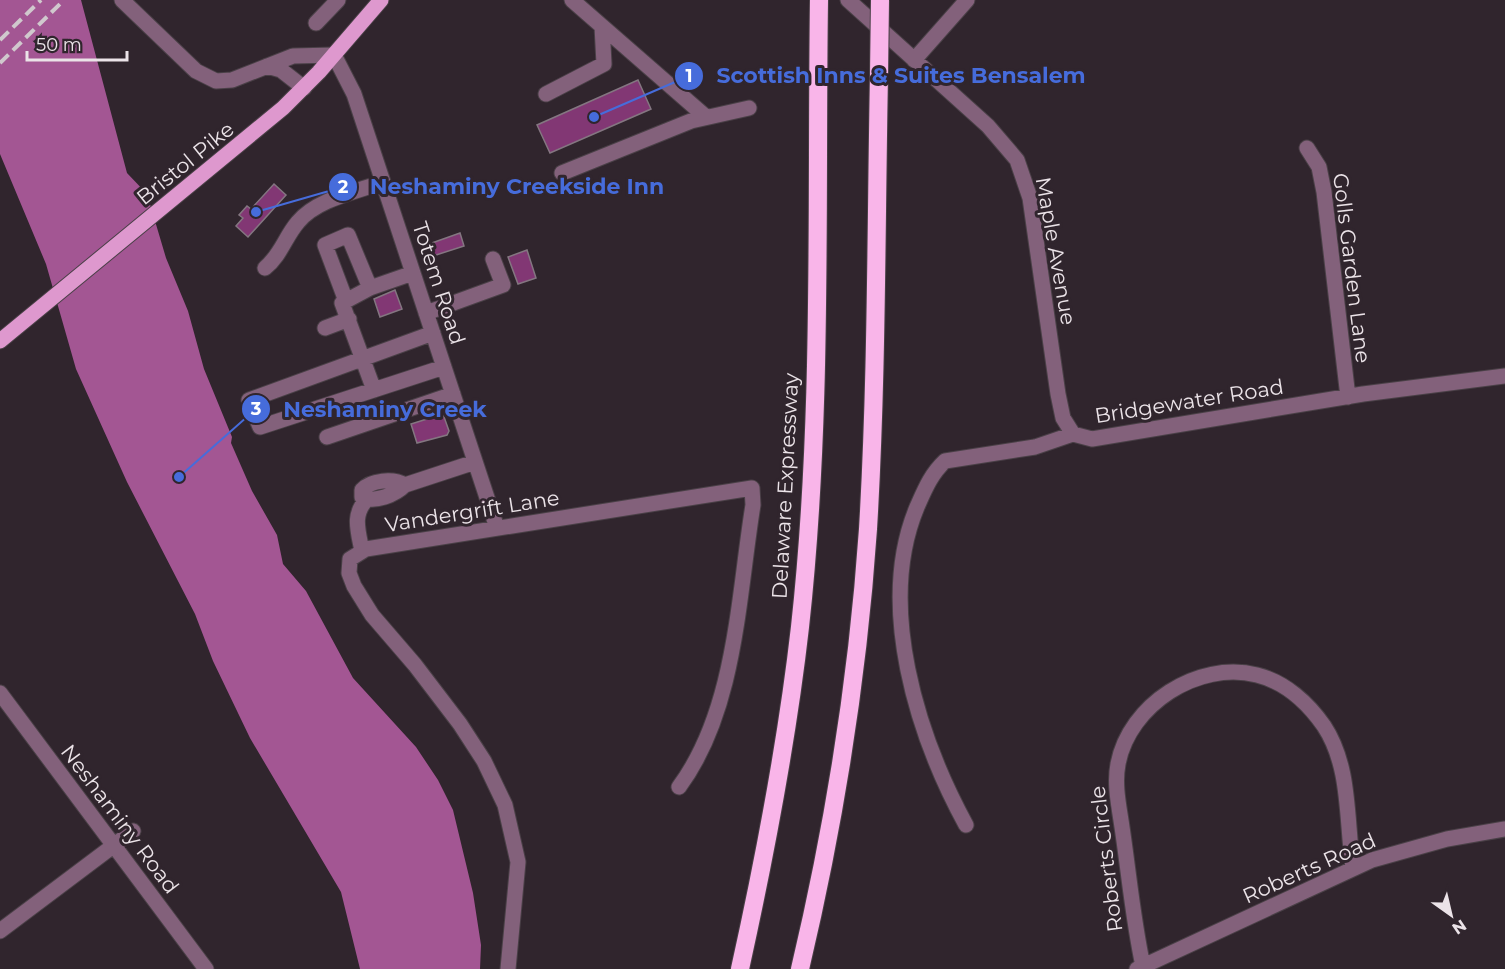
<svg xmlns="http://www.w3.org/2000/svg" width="1505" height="969" viewBox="0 0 1505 969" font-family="Montserrat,sans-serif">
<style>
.water{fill:#a35693}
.building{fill:#823774;stroke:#847681;stroke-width:1.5}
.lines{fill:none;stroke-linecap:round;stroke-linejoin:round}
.minor-casing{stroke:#4a4047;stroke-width:17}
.major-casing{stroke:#4a4047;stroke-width:17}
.highway-casing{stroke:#4a4047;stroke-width:20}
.minor{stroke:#83617b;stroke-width:15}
.major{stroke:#de98ce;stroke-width:15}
.highway{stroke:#f9b5e9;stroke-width:18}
.rail{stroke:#d0c8cd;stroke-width:4;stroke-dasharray:12 6;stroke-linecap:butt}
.highway-bridge-casing{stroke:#4a4047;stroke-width:20;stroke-linecap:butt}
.highway-bridge{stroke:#f9b5e9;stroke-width:18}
.labels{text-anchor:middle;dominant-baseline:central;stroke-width:6;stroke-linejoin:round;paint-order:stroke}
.street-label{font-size:21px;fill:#ebe3e8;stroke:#30252d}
.leader{fill:none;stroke:#466cdb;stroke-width:2}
.callout-dot{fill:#466cdb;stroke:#30252d;stroke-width:2}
.mark-label{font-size:18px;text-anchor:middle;font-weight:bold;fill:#fff}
.callout-label{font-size:22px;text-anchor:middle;font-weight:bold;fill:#466cdb;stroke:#30252d;stroke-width:6;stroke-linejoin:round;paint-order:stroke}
</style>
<rect width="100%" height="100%" fill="#30252d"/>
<path class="water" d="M 0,0 L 81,0 L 127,173 L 147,194 L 166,258 L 188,311 L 204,369 L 232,437 L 231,443 L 252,491 L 277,535 L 283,564 L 306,591 L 353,678 L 416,747 L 438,780 L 453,810 L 473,893 L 481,945 L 480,969 L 360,969 L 341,892 L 250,738 L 213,661 L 195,614 L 127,482 L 76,369 L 46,264 L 0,154 Z"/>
<path class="building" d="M 638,80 L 651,109 L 550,153 L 537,125 Z
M 274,184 L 286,195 L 248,237 L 236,226 L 243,218 L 239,215 L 247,206 L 251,209 Z
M 460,233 L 464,246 L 433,256 L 429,244 Z
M 527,250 L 536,278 L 518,284 L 508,257 Z
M 395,290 L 402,309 L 380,317 L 374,299 Z
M 443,414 L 449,431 L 447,435 L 417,443 L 411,424 Z"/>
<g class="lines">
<defs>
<path id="minor" d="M 122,0 L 196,71 L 216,81 L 232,80 L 293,56 L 334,55 L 354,94 L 497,528
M 572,0 L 706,117
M 848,0 L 988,126 L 1017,160 L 1030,198 L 1058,394 L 1063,418 L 1073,434
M 316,23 L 338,0
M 914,60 L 967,0
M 267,66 L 281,70 L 304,88
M 546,94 L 604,64 L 602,26
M 1307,148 L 1319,167 L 1324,192 L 1348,397
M 562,173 L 691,121 L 749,108
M 265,268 C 281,255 285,237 298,222 C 317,199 356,192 383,182
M 346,301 L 325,245 L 348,235 L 370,288
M 426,313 L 503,285 L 493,259
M 325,328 L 349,319
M 433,333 L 249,400 L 260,427 L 444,367
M 374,390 L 342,303 L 370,288 L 413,273
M 327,437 L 453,394
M 405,485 C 393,478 371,480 362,490 L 362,497 C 375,503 395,495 405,485 L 475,462
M 362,551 C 358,530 352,515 367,499
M 0,693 L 206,969
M 966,825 C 917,735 876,605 917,507 C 925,489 931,474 945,461 L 1035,447 L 1073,434 L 1092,439 L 1363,394 L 1505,376
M 0,931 L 133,831
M 1143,966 C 1133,920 1129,874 1122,827 C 1119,806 1114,785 1118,764 C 1129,705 1198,660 1257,675 C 1285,682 1308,703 1324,726 C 1351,767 1346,820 1353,867
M 508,969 L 518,862 L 505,805 L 484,761 L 460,724 L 415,665 L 372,615 L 354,586 L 349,573 L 350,559 L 366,549 L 752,488 L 753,505 C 738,597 736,710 679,787
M 1137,969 L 1372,860 L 1447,839 L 1505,829"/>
<path id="major" d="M 0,341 L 283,108 L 319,72 L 381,0"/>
<path id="highway" d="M 740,969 C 765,856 787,742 800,627 C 823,419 816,208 819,0
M 800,969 C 834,826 858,676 868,529 C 877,378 876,226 879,75"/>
</defs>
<use href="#minor" class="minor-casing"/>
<use href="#major" class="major-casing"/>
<use href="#highway" class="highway-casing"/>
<use href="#minor" class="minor"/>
<use href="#major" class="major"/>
<use href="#highway" class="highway"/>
<path class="rail" d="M 0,40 L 41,0
M 0,63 L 64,0"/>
<defs>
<path id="highway-bridge" d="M 879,75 L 880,0"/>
</defs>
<use href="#highway-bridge" class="highway-bridge-casing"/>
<use href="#highway-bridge" class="highway-bridge"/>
</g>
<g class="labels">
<g class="street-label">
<text transform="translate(185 163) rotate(-39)">Bristol Pike</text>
<text transform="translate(1056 251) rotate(80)">Maple Avenue</text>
<text transform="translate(1352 268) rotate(83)">Golls Garden Lane</text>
<text transform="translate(439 283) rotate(72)">Totem Road</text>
<text transform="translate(1189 401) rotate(-9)">Bridgewater Road</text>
<text transform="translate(785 486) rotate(-87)">Delaware Expressway</text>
<text transform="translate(472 511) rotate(-9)">Vandergrift Lane</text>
<text transform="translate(120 819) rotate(53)">Neshaminy Road</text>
<text transform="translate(1106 859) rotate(-97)">Roberts Circle</text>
<text transform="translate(1309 868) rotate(-24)">Roberts Road</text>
</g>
</g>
<path class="leader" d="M594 117L689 76M256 212L343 187M179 477L256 409"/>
<g class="callout-dot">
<circle cx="594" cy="117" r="6"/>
<circle cx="256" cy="212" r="6"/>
<circle cx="179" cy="477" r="6"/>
<circle cx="689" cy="76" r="15"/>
<circle cx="343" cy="187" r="15"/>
<circle cx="256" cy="409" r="15"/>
</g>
<g class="mark-label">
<text x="689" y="82">1</text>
<text x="343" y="193">2</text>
<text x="256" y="415">3</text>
</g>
<g class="callout-label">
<text x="901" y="83">Scottish Inns &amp; Suites Bensalem</text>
<text x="517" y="194">Neshaminy Creekside Inn</text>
<text x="385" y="417">Neshaminy Creek</text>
</g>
<g transform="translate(1451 915) rotate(146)" stroke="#30252d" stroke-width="4.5" paint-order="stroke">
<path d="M0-4.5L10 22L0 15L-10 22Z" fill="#ebe3e8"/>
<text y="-9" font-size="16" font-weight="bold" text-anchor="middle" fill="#ebe3e8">N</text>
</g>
<path d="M27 51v9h100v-9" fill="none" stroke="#ebe3e8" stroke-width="3"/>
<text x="36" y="51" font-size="18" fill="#ebe3e8" stroke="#30252d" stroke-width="4.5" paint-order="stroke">50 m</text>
</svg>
